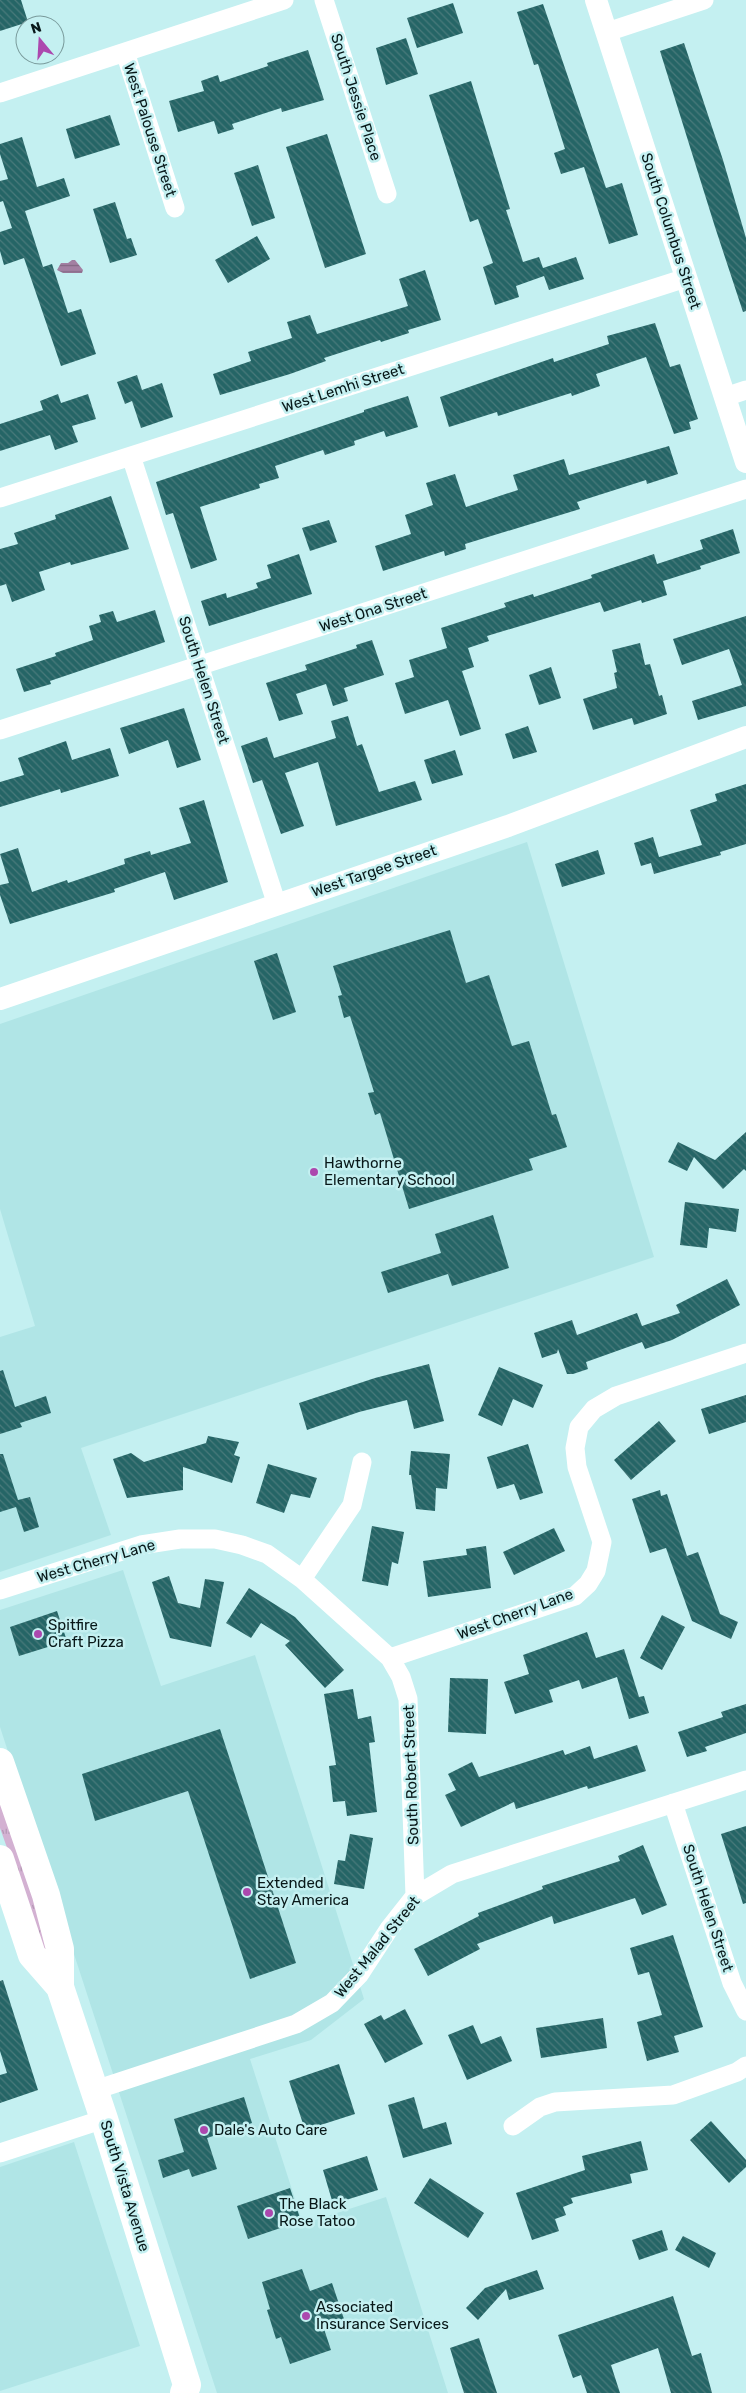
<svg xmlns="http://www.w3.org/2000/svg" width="746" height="2393" viewBox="0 0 746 2393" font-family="Rubik,sans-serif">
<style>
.built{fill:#b0e5e6}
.grass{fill:url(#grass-tufts)}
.water{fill:url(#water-rules)}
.building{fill:url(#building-back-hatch)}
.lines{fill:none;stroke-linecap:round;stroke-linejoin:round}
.minor{stroke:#fff;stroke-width:19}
.tertiary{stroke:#fff;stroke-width:22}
.primary{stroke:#fff;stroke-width:28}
.poi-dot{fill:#ac48ae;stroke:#c4f0f1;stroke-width:2}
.labels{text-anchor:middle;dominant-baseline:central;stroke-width:5;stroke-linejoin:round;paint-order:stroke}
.street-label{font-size:15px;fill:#081819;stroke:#c4f0f1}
.poi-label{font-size:15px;fill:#081819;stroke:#c4f0f1;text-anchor:start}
</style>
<defs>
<pattern id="grass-tufts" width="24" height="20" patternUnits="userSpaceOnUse" patternTransform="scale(1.25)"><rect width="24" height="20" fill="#d3b1d2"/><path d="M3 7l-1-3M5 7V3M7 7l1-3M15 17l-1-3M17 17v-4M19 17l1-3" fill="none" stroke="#b498b4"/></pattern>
<pattern id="water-rules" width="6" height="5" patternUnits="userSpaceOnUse" patternTransform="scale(1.25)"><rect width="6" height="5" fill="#a380a2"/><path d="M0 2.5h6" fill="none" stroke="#836883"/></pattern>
<pattern id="building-back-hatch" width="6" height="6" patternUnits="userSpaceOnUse" patternTransform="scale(1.25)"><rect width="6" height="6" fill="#256566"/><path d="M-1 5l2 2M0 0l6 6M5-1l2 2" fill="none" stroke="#497a7b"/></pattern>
</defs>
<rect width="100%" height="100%" fill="#c4f0f1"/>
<path class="built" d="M 527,842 L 654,1257 L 81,1448 L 111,1535 L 0,1572 L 0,1337 L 35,1326 L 0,1209 L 0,1024 Z
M 123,1570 L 161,1686 L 255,1655 L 364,1999 L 311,2040 L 250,2059 L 303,2224 L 386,2197 L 448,2393 L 217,2393 L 0,1727 L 0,1610 Z
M 74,2142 L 140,2346 L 0,2391 L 0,2167 Z"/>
<path class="grass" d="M 0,1796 L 53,1957 L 43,1949 L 0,1828 Z"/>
<path class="water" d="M 72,260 L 75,260 L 83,270 L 82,273 L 63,273 L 57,270 L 61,263 L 68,263 Z"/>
<path class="building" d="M 0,0 L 21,0 L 28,22 L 0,31 Z
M 453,3 L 463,33 L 417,48 L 407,18 Z
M 543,4 L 606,188 L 622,183 L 638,235 L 609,244 L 584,167 L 561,174 L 554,153 L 565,149 L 538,64 L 534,65 L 517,12 Z
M 406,38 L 418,74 L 386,85 L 376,48 Z
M 684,43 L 723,160 L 746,238 L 746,311 L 743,312 L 715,227 L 660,51 Z
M 308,50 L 324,100 L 282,112 L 281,108 L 232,124 L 234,129 L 218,134 L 214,121 L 178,132 L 169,101 L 204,91 L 201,81 L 218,75 L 220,82 L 268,66 L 267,63 Z
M 471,81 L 510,209 L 506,210 L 523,262 L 539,257 L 543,268 L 576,257 L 584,279 L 549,290 L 544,276 L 516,286 L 519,297 L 495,305 L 483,267 L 493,263 L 478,219 L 470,222 L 429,95 Z
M 110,115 L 120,145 L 75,159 L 66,129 Z
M 327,134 L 366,254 L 325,268 L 286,147 Z
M 22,137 L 37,187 L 64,178 L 70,196 L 25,211 L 43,267 L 52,264 L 68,313 L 81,309 L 96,354 L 61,366 L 24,258 L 4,265 L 0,251 L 0,232 L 12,228 L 3,201 L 0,202 L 0,181 L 8,179 L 0,154 L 0,144 Z
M 258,165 L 275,218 L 252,226 L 234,173 Z
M 115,202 L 127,239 L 131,238 L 137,255 L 110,263 L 93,209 Z
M 257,236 L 270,259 L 228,283 L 215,260 Z
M 425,270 L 441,320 L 408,330 L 409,333 L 381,342 L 380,340 L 324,358 L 326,361 L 290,374 L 220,395 L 213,374 L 251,361 L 248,352 L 292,338 L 287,322 L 310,315 L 317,334 L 408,306 L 399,279 Z
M 655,323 L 670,367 L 680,364 L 698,419 L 689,422 L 691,429 L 674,434 L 646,357 L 596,374 L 600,386 L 572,396 L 571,393 L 498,416 L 497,412 L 449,427 L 440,397 L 553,358 L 554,362 L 609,344 L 607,336 Z
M 137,375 L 142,390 L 162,383 L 173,417 L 141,428 L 132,401 L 125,404 L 117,382 Z
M 58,394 L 61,403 L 88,394 L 96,419 L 72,426 L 78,442 L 55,450 L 50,435 L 0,451 L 0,424 L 43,410 L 40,401 Z
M 408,396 L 418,427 L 386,437 L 384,431 L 354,441 L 355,445 L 325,455 L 323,450 L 275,466 L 279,478 L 259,484 L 260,488 L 200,507 L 217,560 L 191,569 L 173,513 L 166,515 L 156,482 L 364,412 L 364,410 Z
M 669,446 L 678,474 L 647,484 L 646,480 L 577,502 L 580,509 L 465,544 L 466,549 L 445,556 L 444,551 L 383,571 L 375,546 L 411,534 L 405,515 L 433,505 L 426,483 L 455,474 L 466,507 L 518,490 L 513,475 L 564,459 L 569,475 Z
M 111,496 L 129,549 L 71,565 L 70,562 L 39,572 L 45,590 L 12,602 L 6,584 L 0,586 L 0,549 L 18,544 L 14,533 L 56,519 L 55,515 Z
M 329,520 L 337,542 L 310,551 L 302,528 Z
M 733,529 L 740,553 L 700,566 L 701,569 L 663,581 L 667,595 L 642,603 L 641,600 L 604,612 L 600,602 L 487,636 L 489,641 L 468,648 L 474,667 L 462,671 L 481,729 L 460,736 L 448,700 L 405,714 L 395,683 L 414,677 L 409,660 L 447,648 L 441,628 L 506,607 L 504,603 L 533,594 L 534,597 L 592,578 L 591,575 L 654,554 L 657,564 L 703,549 L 700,540 Z
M 299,554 L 312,594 L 209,626 L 201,601 L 226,593 L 227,598 L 258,588 L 256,583 L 271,578 L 267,565 Z
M 155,610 L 165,642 L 50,681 L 51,684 L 24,692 L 16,669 L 56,656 L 55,653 L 93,640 L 89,626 L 101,622 L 99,615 L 113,611 L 117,622 Z
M 746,616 L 746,706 L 698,720 L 692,701 L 742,685 L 729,649 L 682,665 L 673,639 Z
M 372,640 L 384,675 L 344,688 L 348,701 L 333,706 L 326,684 L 296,694 L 303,714 L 279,721 L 266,683 L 307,670 L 305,665 L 357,648 L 356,645 Z
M 640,643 L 645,665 L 650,664 L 659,696 L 662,695 L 667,714 L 634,725 L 632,718 L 593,730 L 583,699 L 617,688 L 614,673 L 617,672 L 612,650 Z
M 551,667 L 561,698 L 539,705 L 529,675 Z
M 184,708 L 201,760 L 177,768 L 168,740 L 129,754 L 120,728 Z
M 348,716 L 357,746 L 362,744 L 379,792 L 415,781 L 422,800 L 336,826 L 318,762 L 285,773 L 304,826 L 281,834 L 262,780 L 253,783 L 241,746 L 267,737 L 274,758 L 336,738 L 331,721 Z
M 528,726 L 537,752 L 513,759 L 505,734 Z
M 66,741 L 72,760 L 110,748 L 119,776 L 61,793 L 60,789 L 0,807 L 0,782 L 24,775 L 18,758 Z
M 455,750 L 463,775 L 432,784 L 424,760 Z
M 746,784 L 746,844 L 720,852 L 721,855 L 654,874 L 651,863 L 641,866 L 634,843 L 653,837 L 659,857 L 702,845 L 690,810 L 717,801 L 715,794 Z
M 204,800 L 228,882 L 174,900 L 165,872 L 114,889 L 115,892 L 10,924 L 0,895 L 0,885 L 9,883 L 0,854 L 18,848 L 32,892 L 67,880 L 68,883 L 125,864 L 124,859 L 150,851 L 151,855 L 191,843 L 179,808 Z
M 598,850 L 605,874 L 562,887 L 555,864 Z
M 450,930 L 466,983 L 489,975 L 512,1046 L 529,1041 L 552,1115 L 556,1114 L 567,1147 L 529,1159 L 533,1170 L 409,1209 L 380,1113 L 375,1115 L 368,1093 L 374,1092 L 350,1016 L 344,1018 L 338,996 L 342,995 L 333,966 Z
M 277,953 L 296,1012 L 273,1020 L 254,961 Z
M 746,1132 L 746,1171 L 744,1169 L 723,1189 L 694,1157 L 687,1171 L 668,1162 L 678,1142 L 715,1160 Z
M 685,1202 L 739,1209 L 736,1232 L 709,1228 L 707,1248 L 680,1245 Z
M 493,1215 L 509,1268 L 452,1286 L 448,1274 L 388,1293 L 381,1272 L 441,1253 L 435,1234 Z
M 727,1279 L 740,1305 L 672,1340 L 645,1349 L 642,1342 L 586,1362 L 588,1369 L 573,1374 L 567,1374 L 558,1349 L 557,1353 L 542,1358 L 534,1333 L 572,1320 L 577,1335 L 637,1313 L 642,1326 L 680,1313 L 676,1305 Z
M 429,1364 L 444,1421 L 414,1429 L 407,1400 L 359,1412 L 307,1430 L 299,1403 L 375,1378 Z
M 499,1367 L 543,1385 L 533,1408 L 513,1399 L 502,1426 L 478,1415 Z
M 3,1370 L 15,1407 L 46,1396 L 51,1413 L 20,1423 L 22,1427 L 0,1434 L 0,1371 Z
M 746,1395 L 746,1422 L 709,1434 L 701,1409 Z
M 659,1421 L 676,1441 L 631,1480 L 614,1460 Z
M 208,1436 L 239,1442 L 234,1455 L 240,1457 L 232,1483 L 183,1467 L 183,1490 L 127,1498 L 113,1459 L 131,1453 L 144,1462 L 206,1443 Z
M 528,1444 L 543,1493 L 520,1500 L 514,1484 L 497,1489 L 487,1457 Z
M 411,1451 L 450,1454 L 447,1489 L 436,1488 L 435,1511 L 416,1509 L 411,1475 L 409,1475 Z
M 0,1454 L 3,1454 L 18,1500 L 30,1497 L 39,1527 L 24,1532 L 16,1507 L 0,1512 Z
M 268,1464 L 317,1478 L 310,1498 L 291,1494 L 284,1513 L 256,1503 Z
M 660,1490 L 661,1496 L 667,1494 L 687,1556 L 698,1552 L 720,1614 L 738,1622 L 731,1639 L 692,1621 L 666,1548 L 650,1553 L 632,1499 Z
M 372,1526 L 404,1532 L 398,1564 L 392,1562 L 388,1586 L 362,1581 Z
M 554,1528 L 565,1551 L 514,1575 L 503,1552 Z
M 486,1546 L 491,1588 L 428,1597 L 423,1561 L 467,1555 L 466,1549 Z
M 169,1576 L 178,1603 L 200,1608 L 205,1579 L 224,1582 L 211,1647 L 170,1638 L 152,1582 Z
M 249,1588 L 295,1617 L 344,1670 L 325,1688 L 285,1645 L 290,1641 L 261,1623 L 251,1638 L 226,1623 Z
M 57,1611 L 67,1641 L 19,1656 L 10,1627 Z
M 662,1615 L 685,1627 L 662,1670 L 640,1658 Z
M 587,1632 L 596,1658 L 624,1649 L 639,1697 L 644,1696 L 649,1713 L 629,1719 L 617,1677 L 582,1689 L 579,1680 L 549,1690 L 553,1702 L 515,1714 L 504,1682 L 529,1674 L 523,1655 Z
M 450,1678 L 488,1679 L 486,1734 L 448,1732 Z
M 353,1689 L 358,1719 L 371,1716 L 375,1742 L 369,1743 L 377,1812 L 347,1816 L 345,1801 L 333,1802 L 329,1766 L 336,1765 L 324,1694 Z
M 746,1704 L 746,1733 L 705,1747 L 707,1751 L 687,1757 L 678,1732 L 723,1717 L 721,1712 Z
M 220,1729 L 296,1963 L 250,1979 L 188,1791 L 95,1821 L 82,1774 Z
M 637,1745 L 646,1771 L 588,1789 L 587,1786 L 516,1809 L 514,1802 L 461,1827 L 445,1795 L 456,1790 L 448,1774 L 472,1762 L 479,1777 L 563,1750 L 565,1755 L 590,1746 L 594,1759 Z
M 746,1826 L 746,1903 L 743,1904 L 721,1834 Z
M 350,1834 L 373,1838 L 364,1889 L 334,1884 L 338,1860 L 345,1861 Z
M 643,1845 L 667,1905 L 642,1915 L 635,1898 L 554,1924 L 552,1916 L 477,1944 L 480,1949 L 428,1976 L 414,1949 L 479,1916 L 478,1913 L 543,1889 L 542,1886 L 620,1861 L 618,1856 Z
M 673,1935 L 703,2027 L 674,2036 L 679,2052 L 647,2061 L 637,2022 L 662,2015 L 649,1972 L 638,1975 L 630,1948 Z
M 3,1980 L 38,2090 L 0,2103 L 0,2075 L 7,2073 L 0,2051 L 0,1981 Z
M 405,2009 L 423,2044 L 385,2063 L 364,2024 L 381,2015 L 384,2020 Z
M 603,2018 L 607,2048 L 541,2058 L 536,2028 Z
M 473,2025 L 481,2044 L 501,2036 L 512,2061 L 467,2080 L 448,2035 Z
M 339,2064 L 355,2114 L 305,2130 L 289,2081 Z
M 244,2097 L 252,2123 L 207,2138 L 217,2169 L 192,2177 L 189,2169 L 163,2178 L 158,2160 L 184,2152 L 174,2119 Z
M 414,2097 L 423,2129 L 446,2122 L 452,2144 L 403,2158 L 388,2105 Z
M 711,2121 L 746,2160 L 746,2167 L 729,2183 L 690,2140 Z
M 641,2141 L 648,2170 L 630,2174 L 632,2183 L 571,2198 L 573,2203 L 563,2207 L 566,2215 L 555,2219 L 559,2231 L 532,2240 L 516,2193 L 585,2170 L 582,2156 Z
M 367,2156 L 378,2190 L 333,2204 L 323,2170 Z
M 430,2178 L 484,2213 L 468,2238 L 414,2203 Z
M 290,2188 L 301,2221 L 248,2239 L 237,2206 Z
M 662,2230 L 668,2250 L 639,2260 L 632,2240 Z
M 683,2236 L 716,2253 L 709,2268 L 675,2250 Z
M 302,2269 L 310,2291 L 332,2283 L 345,2322 L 324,2329 L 331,2350 L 290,2364 L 281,2337 L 276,2339 L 267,2310 L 270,2309 L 262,2282 Z
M 537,2270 L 544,2289 L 509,2300 L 506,2289 L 478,2320 L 466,2308 L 485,2288 Z
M 673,2296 L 692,2356 L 701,2353 L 712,2393 L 671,2393 L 658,2348 L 611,2365 L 620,2393 L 587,2393 L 581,2375 L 573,2378 L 558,2335 Z
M 479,2338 L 497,2393 L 464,2393 L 457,2371 L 450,2348 Z"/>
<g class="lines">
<path class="minor" d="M 324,0 L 387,194
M 607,32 L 704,0
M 125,52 L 175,208
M 0,93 L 284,0
M 725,397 L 746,390
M 131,456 L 277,905
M 0,498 L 686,278
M 0,730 L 746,489
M 302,1579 L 352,1505 L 362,1462
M 0,1590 L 141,1545 L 180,1539 L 215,1539 L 242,1545 L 267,1554 L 302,1579 L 390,1658 L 575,1596 L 588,1584 L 596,1571 L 602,1542 L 577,1467 L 575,1448 L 579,1427 L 594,1409 L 616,1396 L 746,1353
M 390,1658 L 401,1677 L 408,1699 L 415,1896
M 673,1803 L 732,1983 L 746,2011
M 95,2090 L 296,2024 L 332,2003 L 359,1975 L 389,1929 L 415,1896 L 452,1874 L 746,1780
M 513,2126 L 540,2107 L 555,2102 L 673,2095 L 737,2072 L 746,2066
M 0,2153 L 104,2119"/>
<path class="tertiary" d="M 596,0 L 746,462
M 0,999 L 508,826 L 746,737"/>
<path class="primary" d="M 0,1762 L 46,1895 L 60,1949 L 60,1987 L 104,2119 L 187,2385 L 184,2393
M 0,1859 L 32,1955 L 60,1987"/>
</g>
<g class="poi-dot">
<circle cx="314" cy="1172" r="5"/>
<circle cx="38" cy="1634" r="5"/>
<circle cx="247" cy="1892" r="5"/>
<circle cx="204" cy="2130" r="5"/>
<circle cx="269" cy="2213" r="5"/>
<circle cx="306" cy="2316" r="5"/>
</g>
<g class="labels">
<g class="street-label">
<text transform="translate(356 97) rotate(72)">South Jessie Place</text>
<text transform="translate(150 130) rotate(72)">West Palouse Street</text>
<text transform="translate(671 231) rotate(72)">South Columbus Street</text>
<text transform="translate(343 388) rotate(-18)">West Lemhi Street</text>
<text transform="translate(373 610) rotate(-18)">West Ona Street</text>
<text transform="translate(204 680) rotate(72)">South Helen Street</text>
<text transform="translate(374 871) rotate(-19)">West Targee Street</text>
<text transform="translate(96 1561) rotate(-16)">West Cherry Lane</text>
<text transform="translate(515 1614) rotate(-20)">West Cherry Lane</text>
<text transform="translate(411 1775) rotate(-92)">South Robert Street</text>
<text transform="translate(708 1908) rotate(72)">South Helen Street</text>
<text transform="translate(377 1947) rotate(-51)">West Malad Street</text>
<text transform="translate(125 2186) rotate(73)">South Vista Avenue</text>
</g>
<g class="poi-label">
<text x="324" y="1163">Hawthorne<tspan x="324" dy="17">Elementary School</tspan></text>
<text x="48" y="1625">Spitfire<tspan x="48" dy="17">Craft Pizza</tspan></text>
<text x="257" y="1883">Extended<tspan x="257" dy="17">Stay America</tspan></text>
<text x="214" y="2130">Dale's Auto Care</text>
<text x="279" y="2204">The Black<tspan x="279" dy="17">Rose Tatoo</tspan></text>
<text x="316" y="2307">Associated<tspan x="316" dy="17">Insurance Services</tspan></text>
</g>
</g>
<g transform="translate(40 40) rotate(342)"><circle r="24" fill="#c4f0f1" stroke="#799a9b"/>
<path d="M0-4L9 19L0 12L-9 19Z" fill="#ac48ae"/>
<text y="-8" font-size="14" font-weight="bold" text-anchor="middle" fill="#081819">N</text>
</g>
</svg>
